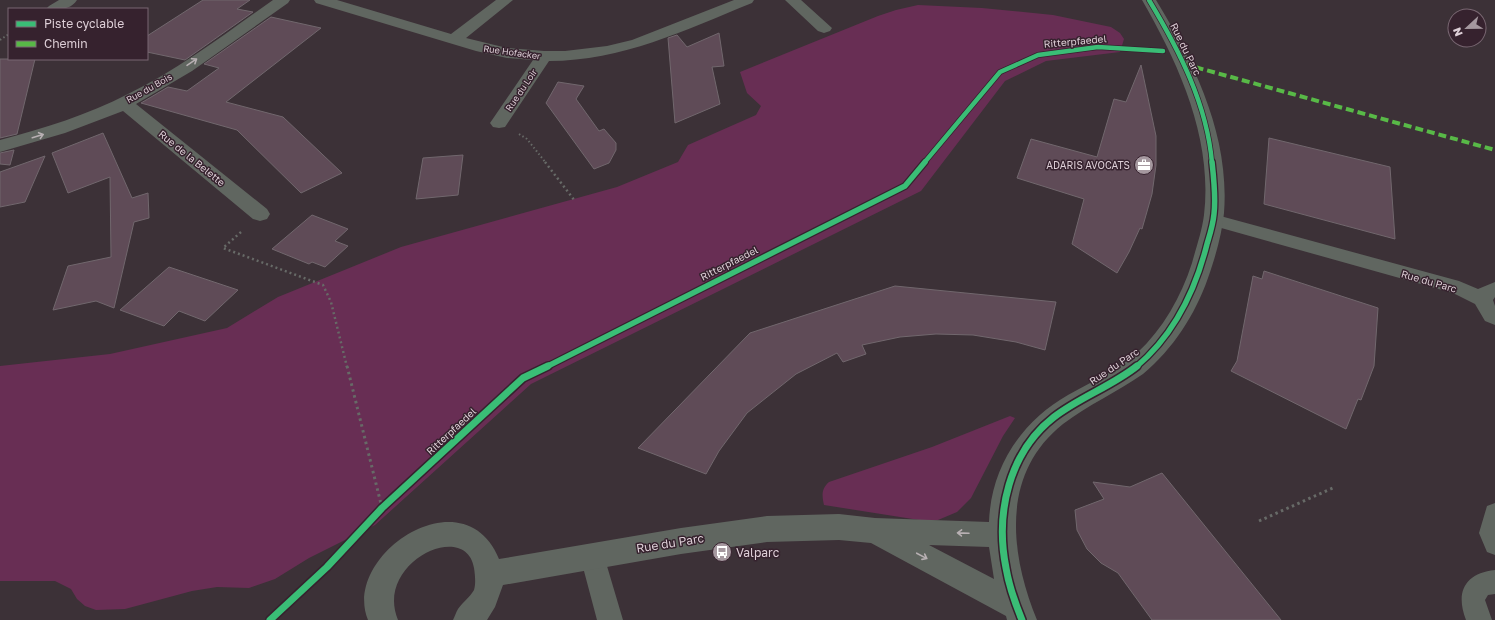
<svg xmlns="http://www.w3.org/2000/svg" width="1495" height="620" viewBox="0 0 1495 620" font-family="'Golos Text',sans-serif">
<style>
.green{fill:#682e54}
.building{fill:#5f4b57;stroke:#71676d}
.lines{fill:none;stroke-linecap:round;stroke-linejoin:round}
.path-far2{stroke:#676a67;stroke-width:2;stroke-dasharray:1.5 2.5;stroke-linecap:butt}
.path-far1{stroke:#676a67;stroke-width:2.5;stroke-dasharray:2 3;stroke-linecap:butt}
.path{stroke:#676a67;stroke-width:3;stroke-dasharray:2.5 3.5;stroke-linecap:butt}
.service{fill:#606660;fill-rule:evenodd}
.minor{fill:#606660;fill-rule:evenodd}
.quiet{stroke:#58b947;stroke-width:4;stroke-dasharray:8 4;stroke-linecap:butt}
.cycleway-far2-casing{stroke:#36222e;stroke-width:6}
.cycleway-far1-casing{stroke:#36222e;stroke-width:8}
.cycleway-casing{stroke:#36222e;stroke-width:10}
.cycleway-far2{stroke:#3abd76;stroke-width:4.5}
.cycleway-far1{stroke:#3abd76;stroke-width:5.5}
.cycleway{stroke:#3abd76;stroke-width:7}
.oneway{stroke:#b8b0b3}
.labels{text-anchor:middle;dominant-baseline:central;stroke-width:3;stroke-linejoin:round;paint-order:stroke}
.far-street-label{font-size:9px;fill:#decfd7;stroke:#36222e}
.street-label{font-size:10px;fill:#decfd7;stroke:#36222e}
.poi-label{font-size:10px;fill:#decfd7;stroke:#36222e;text-anchor:end}
.near-street-label{font-size:12px;fill:#decfd7;stroke:#36222e}
.near-poi-label{font-size:12px;fill:#decfd7;stroke:#36222e;text-anchor:start}
</style>
<rect width="100%" height="100%" fill="#3c3137"/>
<path class="green" d="M 918,5 L 982,8 L 1053,15 L 1111,27 L 1120,33 L 1124,39 L 1120,52 L 1046,61 L 1005,81 L 921,191 L 531,384 L 375,525 L 309,558 L 275,579 L 249,588 L 217,587 L 192,591 L 125,609 L 96,610 L 85,606 L 77,599 L 71,589 L 55,581 L 0,581 L 0,366 L 110,354 L 227,328 L 278,297 L 401,247 L 617,187 L 678,162 L 688,145 L 756,115 L 761,106 L 747,93 L 740,72 L 878,16 L 896,10 Z
M 1010,416 L 1015,418 L 1003,436 L 971,498 L 957,512 L 938,520 L 919,520 L 824,505 C 822,496 821,489 829,482 L 932,447 Z"/>
<path class="building" d="M 203,0 L 250,0 L 237,9 L 253,12 L 185,60 L 147,52 L 147,36 Z
M 271,17 L 321,28 L 226,102 L 283,117 L 342,173 L 301,193 L 237,130 L 141,103 L 168,87 L 187,91 L 219,68 L 204,64 Z
M 719,33 L 724,66 L 712,67 L 720,104 L 675,123 L 668,38 L 677,35 L 687,47 Z
M 0,59 L 35,59 L 17,134 L 0,138 Z
M 1141,65 L 1156,136 L 1156,165 L 1152,194 L 1142,229 L 1140,228 L 1129,252 L 1117,273 L 1072,244 L 1084,199 L 1017,178 L 1031,139 L 1097,157 L 1114,99 L 1126,102 Z
M 558,82 L 584,86 L 576,99 L 599,131 L 604,129 L 616,143 L 616,150 L 609,163 L 594,169 L 546,103 Z
M 103,133 L 132,198 L 148,193 L 149,218 L 134,222 L 114,308 L 96,301 L 53,310 L 68,266 L 111,257 L 110,177 L 68,193 L 52,153 Z
M 1269,138 L 1390,167 L 1395,239 L 1264,204 Z
M 14,150 L 10,165 L 0,164 L 0,153 Z
M 463,155 L 458,195 L 416,199 L 423,158 Z
M 45,156 L 25,202 L 0,207 L 0,172 Z
M 312,215 L 348,229 L 335,241 L 348,246 L 325,267 L 312,262 L 309,264 L 272,249 Z
M 169,267 L 238,290 L 205,321 L 179,311 L 164,326 L 120,310 Z
M 1264,271 L 1378,308 L 1374,366 L 1361,400 L 1358,399 L 1346,429 L 1231,371 L 1237,361 L 1253,276 L 1262,279 Z
M 895,286 L 1056,302 L 1045,350 L 1016,342 L 973,335 L 936,334 L 900,337 L 862,345 L 866,354 L 843,362 L 837,353 L 796,374 L 747,413 L 719,451 L 706,474 L 638,448 L 750,333 Z
M 1162,473 L 1281,620 L 1152,620 L 1118,573 L 1101,563 L 1087,549 L 1077,530 L 1075,510 L 1104,499 L 1093,482 L 1130,487 Z"/>
<g class="lines">
<path class="path-far2" d="M 0,40 L 9,34
M 519,134 L 527,139 L 546,163
M 924,163 L 1000,72 L 1038,55 L 1098,47 L 1149,50"/>
<path class="path-far1" d="M 545,162 L 575,201
M 241,232 L 223,248 L 323,285 L 331,302 L 347,367
M 546,367 L 905,186 L 925,162"/>
<path class="path" d="M 347,366 L 382,508
M 1259,521 L 1335,487
M 270,620 L 327,567 L 382,508 L 523,378 L 548,366"/>
<path class="service" d="M 1213,214 L 1459,281 L 1478,289 L 1495,282 L 1495,297 L 1493,300 L 1495,306 L 1495,325 L 1485,321 L 1475,304 L 1453,293 L 1207,224 L 1204,220 L 1207,216 Z
M 1495,503 L 1495,555 L 1487,552 L 1479,533 L 1487,506 Z
M 592,545 L 600,548 L 604,556 L 623,620 L 597,620 L 580,556 L 584,548 Z
M 1495,570 L 1495,594 L 1488,595 L 1485,600 L 1492,620 L 1466,620 C 1455,592 1465,573 1495,570 Z"/>
<path class="minor" d="M 59,0 L 77,0 C 70,11 58,9 46,9 L 49,6 Z
M 273,0 L 290,0 L 288,3 L 192,71 L 136,104 L 267,209 L 270,214 L 267,219 L 260,221 L 253,219 L 123,111 L 65,133 L 0,152 L 0,140 C 44,128 88,115 128,94 C 180,69 226,33 273,0 Z
M 314,0 L 337,0 L 451,34 L 496,0 L 513,0 L 466,38 L 507,48 L 544,51 L 565,51 L 607,46 L 632,40 L 734,0 L 754,0 L 752,3 C 685,30 622,61 549,61 L 505,127 L 499,128 L 493,127 L 490,123 L 533,60 L 507,58 L 476,51 L 316,3 Z
M 785,0 L 801,0 L 832,28 L 830,31 L 824,33 L 818,31 Z
M 1142,0 L 1156,0 C 1195,64 1230,136 1224,213 C 1222,234 1215,258 1208,278 C 1195,315 1173,349 1143,374 C 1117,392 1088,405 1063,424 C 1000,474 1010,554 1037,620 L 1007,620 L 1006,616 L 871,543 L 839,540 L 767,542 L 681,554 L 503,585 L 495,607 L 487,620 L 453,620 C 455,616 456,612 458,609 C 463,602 470,597 474,590 C 476,583 475,575 474,568 C 466,519 374,563 398,620 L 368,620 C 341,555 464,473 499,559 L 681,528 L 767,516 L 839,514 L 875,518 L 989,522 C 991,467 1021,422 1068,395 C 1091,382 1116,371 1137,353 C 1163,329 1181,297 1192,263 C 1196,248 1202,231 1204,215 C 1213,139 1179,64 1142,0 ZM 929,545 L 989,547 L 994,579 Z"/>
<path class="quiet" d="M 1184,64 L 1495,150"/>
<defs>
<path id="cycleway-far2" d="M 1149,0 C 1179,50 1207,104 1212,163
M 924,163 L 1000,72 L 1038,55 L 1098,47 L 1163,51"/>
<path id="cycleway-far1" d="M 546,367 L 905,186 L 925,162
M 1136,367 C 1174,335 1195,292 1207,244 C 1210,234 1213,225 1214,214 C 1216,197 1214,180 1212,162"/>
<path id="cycleway" d="M 270,620 L 327,567 L 382,508 L 523,378 L 548,366
M 1022,620 C 1015,603 1009,586 1006,568 C 995,513 1009,452 1054,417 C 1080,397 1112,386 1137,366"/>
</defs>
<use href="#cycleway-far2" class="cycleway-far2-casing"/>
<use href="#cycleway-far1" class="cycleway-far1-casing"/>
<use href="#cycleway" class="cycleway-casing"/>
<use href="#cycleway-far2" class="cycleway-far2"/>
<use href="#cycleway-far1" class="cycleway-far1"/>
<use href="#cycleway" class="cycleway"/>
</g>
<defs><path id="oneway-shaft" d="M-6 0H5M1.5-3L5.5 0L1.5 3" fill="none" stroke-width="1.6" stroke-linecap="round" stroke-linejoin="round"/></defs>
<g class="oneway">
<use href="#oneway-shaft" transform="translate(192 62) rotate(-34)"/>
<use href="#oneway-shaft" transform="translate(38 136) rotate(-17)"/>
<use href="#oneway-shaft" transform="translate(963 533) rotate(-178)"/>
<use href="#oneway-shaft" transform="translate(922 556) rotate(28)"/>
</g>
<defs>
<symbol id="office-disc" viewBox="-11 -11 22 22"><circle r="9.5" fill="#a5989f" stroke="#36222e"/><path d="M-6-3h4V-5.5h4V-3h4V5H-6ZM-1-4.5V-3h2v-1.5ZM-6 0V1H6V0Z" fill="#fff"/></symbol>
<symbol id="bus-disc" viewBox="-11 -11 22 22"><circle r="9.5" fill="#a5989f" stroke="#36222e"/><path d="M-5-6H5V4H4V6H2V4H-2V6H-4V4H-5ZM-3.5-4V0h7V-4ZM-3.5 1.2v1.5H-2V1.2ZM2 1.2v1.5H3.5V1.2Z" fill="#fff"/></symbol>
</defs>
<g fill-rule="evenodd">
<use href="#office-disc" x="1133" y="154" width="22" height="22"/>
<use href="#bus-disc" x="711" y="541" width="22" height="22"/>
</g>
<g class="labels">
<g class="far-street-label">
<text transform="translate(512 52) rotate(8)">Rue Hofacker</text>
<text transform="translate(149 88) rotate(-29)">Rue du Bois</text>
<text transform="translate(521 90) rotate(-56)">Rue du Loir</text>
</g>
<g class="street-label">
<text transform="translate(1075 41) rotate(-5)">Ritterpfaedel</text>
<text transform="translate(1186 49) rotate(64)">Rue du Parc</text>
<text transform="translate(192 158) rotate(39)">Rue de la Belette</text>
<text transform="translate(729 263) rotate(-27)">Ritterpfaedel</text>
<text transform="translate(1429 281) rotate(16)">Rue du Parc</text>
<text transform="translate(1114 366) rotate(-34)">Rue du Parc</text>
<text transform="translate(451 431) rotate(-43)">Ritterpfaedel</text>
</g>
<g class="poi-label">
<text x="1130" y="165">ADARIS AVOCATS</text>
</g>
<g class="near-street-label">
<text transform="translate(670 543) rotate(-9)">Rue du Parc</text>
</g>
<g class="near-poi-label">
<text x="736" y="552">Valparc</text>
</g>
</g>
<rect x="8" y="8" width="140" height="52" fill="#36222e" stroke="#796772"/>
<rect x="16" y="21" width="20" height="6" fill="#3abd76" stroke="#796772"/>
<text x="44" y="28" font-size="12" fill="#decfd7">Piste cyclable</text>
<rect x="16" y="41" width="20" height="6" fill="#58b947" stroke="#796772"/>
<text x="44" y="48" font-size="12" fill="#decfd7">Chemin</text>
<g transform="translate(1467 28) rotate(248)"><circle r="19" fill="#36222e" stroke="#796772"/>
<path d="M0-3L7 15L0 10L-7 15Z" fill="#a5989f"/>
<text y="-6" font-size="11" font-weight="bold" text-anchor="middle" fill="#decfd7">N</text>
</g>
</svg>
